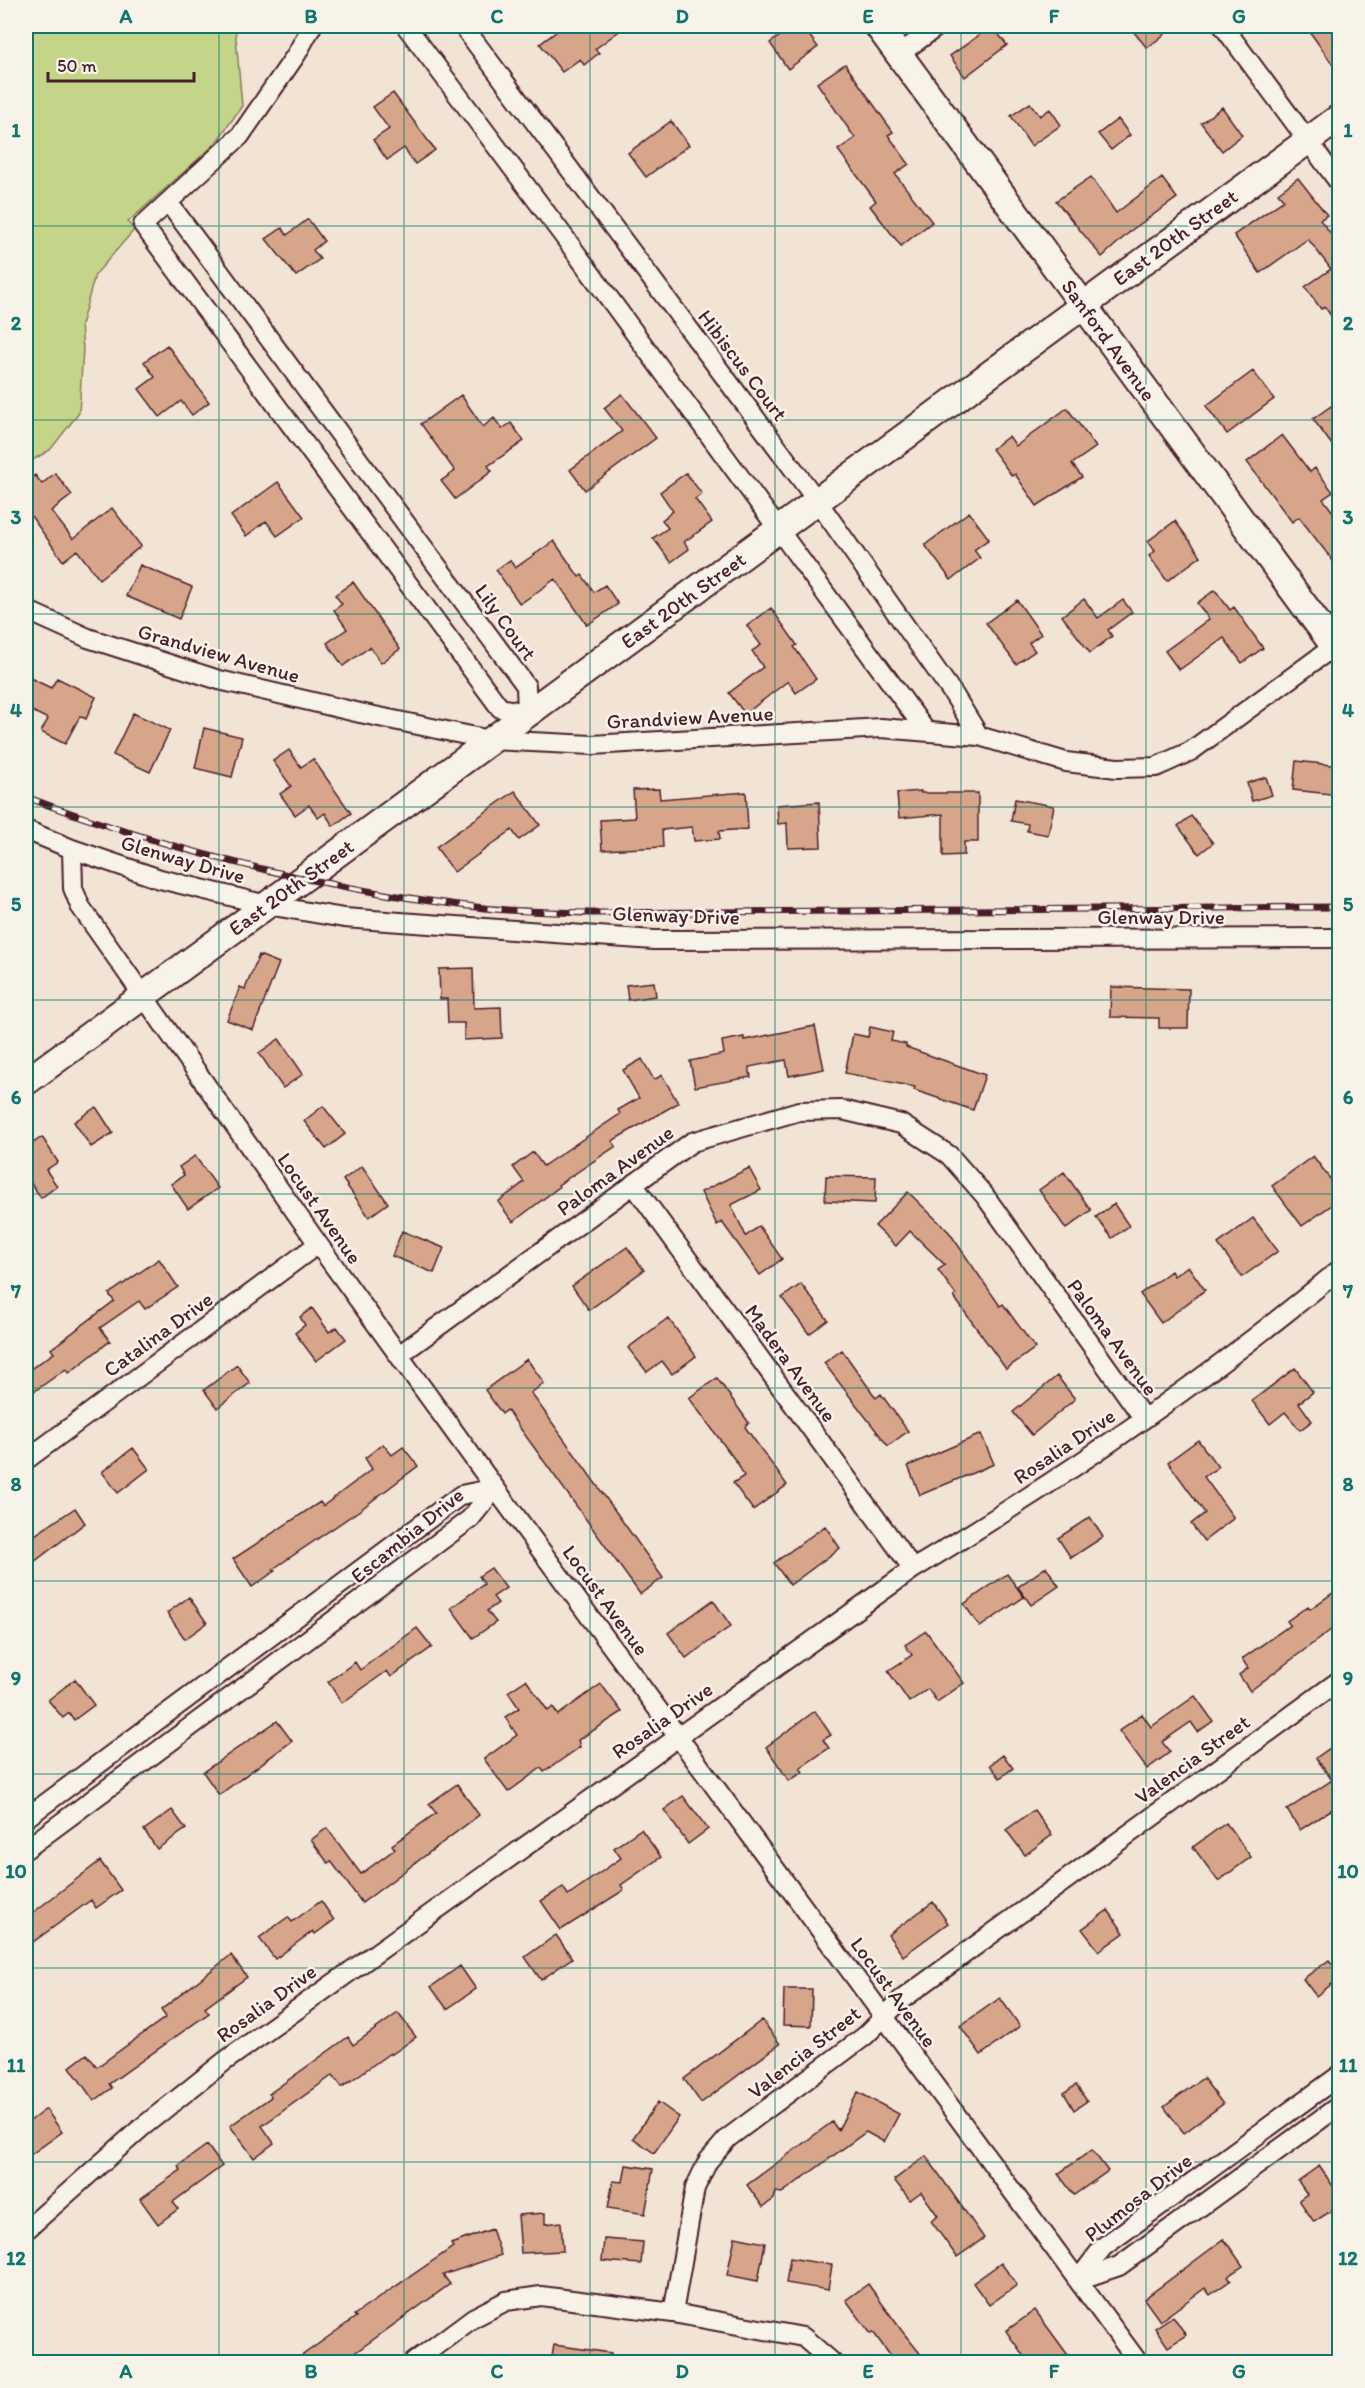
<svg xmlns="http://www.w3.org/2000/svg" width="1365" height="2388" viewBox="0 0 1365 2388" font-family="Itim,sans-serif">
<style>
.green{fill:#c4d489;stroke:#877a5a;stroke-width:1.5}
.building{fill:#d7a68a;stroke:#4a1f2b;stroke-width:1.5}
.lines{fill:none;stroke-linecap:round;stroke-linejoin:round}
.street-casing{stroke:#4a1f2b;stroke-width:22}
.secondary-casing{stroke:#4a1f2b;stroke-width:30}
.street{stroke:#f7f3e8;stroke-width:18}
.secondary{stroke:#f7f3e8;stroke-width:26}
.rail-casing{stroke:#4a1f2b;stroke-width:7}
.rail{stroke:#f7f3e8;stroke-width:4.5;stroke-dasharray:14;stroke-linecap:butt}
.grid{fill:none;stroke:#0f766e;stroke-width:1.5;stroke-opacity:0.55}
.labels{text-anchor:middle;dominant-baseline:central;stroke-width:5;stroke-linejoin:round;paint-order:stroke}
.street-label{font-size:21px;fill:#4a1f2b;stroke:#f7f3e8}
.neatline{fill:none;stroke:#0f766e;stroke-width:2}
.grid-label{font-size:20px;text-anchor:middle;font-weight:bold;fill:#0f766e}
</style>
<rect width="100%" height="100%" fill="#f1e4d5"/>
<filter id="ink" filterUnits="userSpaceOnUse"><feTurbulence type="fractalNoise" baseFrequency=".0167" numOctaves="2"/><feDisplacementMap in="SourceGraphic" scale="12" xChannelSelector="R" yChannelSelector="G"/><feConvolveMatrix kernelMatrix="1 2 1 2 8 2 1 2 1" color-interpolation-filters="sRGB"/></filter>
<g filter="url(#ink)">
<path class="green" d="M 26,26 L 235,26 L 242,106 L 215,144 L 128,222 L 134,230 L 95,275 L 81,325 L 83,349 L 79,413 L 50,450 L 26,464 Z"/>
<path class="building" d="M 564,26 L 626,26 L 595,49 L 599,53 L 584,65 L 580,59 L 562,72 L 540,44 Z
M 783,26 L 802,26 L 818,47 L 788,69 L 770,43 L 787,31 Z
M 992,26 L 1007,45 L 965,77 L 950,56 Z
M 1129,26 L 1175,26 L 1147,48 Z
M 1319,26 L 1340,26 L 1340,75 L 1310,32 Z
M 845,64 L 893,132 L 888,135 L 909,164 L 895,174 L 932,222 L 901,246 L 870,206 L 876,201 L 838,150 L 855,138 L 817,83 Z
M 393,93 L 435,150 L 415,164 L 404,148 L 387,160 L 373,140 L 389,129 L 373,107 Z
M 1030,103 L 1040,116 L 1050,109 L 1061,125 L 1031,146 L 1011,116 Z
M 1222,107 L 1242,135 L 1222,151 L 1201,123 Z
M 1118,119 L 1130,135 L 1111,150 L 1098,134 Z
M 671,121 L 689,145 L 646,177 L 628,153 Z
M 1091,177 L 1116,213 L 1162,178 L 1177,198 L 1133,229 L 1102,257 L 1056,201 Z
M 1298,178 L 1327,215 L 1320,220 L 1340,245 L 1340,329 L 1325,307 L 1321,309 L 1305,287 L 1331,269 L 1308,239 L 1260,273 L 1234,235 L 1284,200 L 1278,193 Z
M 308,219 L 324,241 L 313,250 L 320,259 L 296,276 L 266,239 L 282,228 L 287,235 Z
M 167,345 L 209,402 L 192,415 L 181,401 L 160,417 L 139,389 L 155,377 L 144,362 Z
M 1253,371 L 1274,399 L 1227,434 L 1206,406 Z
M 622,394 L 656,438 L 585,490 L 570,470 L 622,431 L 604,408 Z
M 461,395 L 483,427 L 494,418 L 502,429 L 511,423 L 524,441 L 488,466 L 492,471 L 455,499 L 441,481 L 455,471 L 421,424 Z
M 1331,406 L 1340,418 L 1340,456 L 1313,419 Z
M 1067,408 L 1096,447 L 1072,464 L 1082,477 L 1037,506 L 1015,474 L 1012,476 L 992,449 L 1009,436 L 1016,446 Z
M 1282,435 L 1310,472 L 1315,468 L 1333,492 L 1323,499 L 1340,521 L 1340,570 L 1299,517 L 1292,522 L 1247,462 Z
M 55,473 L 72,495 L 51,511 L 73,539 L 112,508 L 141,546 L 99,579 L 77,550 L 63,561 L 26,509 L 26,482 L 35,475 L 42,484 Z
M 686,473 L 702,494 L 695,499 L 712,522 L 684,542 L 689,549 L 671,562 L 653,538 L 668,528 L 662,520 L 673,511 L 660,492 Z
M 278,482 L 304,517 L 277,536 L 266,521 L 246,536 L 231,516 Z
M 969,512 L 989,539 L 974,550 L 980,558 L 951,580 L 925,545 Z
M 1175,521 L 1201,556 L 1167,581 L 1149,556 L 1155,551 L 1148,541 Z
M 554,541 L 579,577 L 582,575 L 594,592 L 605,585 L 618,604 L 587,625 L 555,579 L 520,604 L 496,570 L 510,560 L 515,568 Z
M 140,565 L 192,587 L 179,619 L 126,596 Z
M 353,582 L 400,649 L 381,663 L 370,647 L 343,666 L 327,643 L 347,629 L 334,610 L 342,604 L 335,595 Z
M 1215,590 L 1230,610 L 1234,607 L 1263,648 L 1242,663 L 1224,638 L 1179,670 L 1165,651 L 1209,619 L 1197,603 Z
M 1084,599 L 1098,618 L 1123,600 L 1132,612 L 1108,630 L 1112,636 L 1090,653 L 1062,616 Z
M 1017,600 L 1041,634 L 1029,643 L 1035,651 L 1016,664 L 986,623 Z
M 771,608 L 797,645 L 794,647 L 816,679 L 796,693 L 788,681 L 745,714 L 729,693 L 763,667 L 752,651 L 761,645 L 747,626 Z
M 26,676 L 51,688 L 57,678 L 96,697 L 86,719 L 80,716 L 65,744 L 41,732 L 48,719 L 26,708 Z
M 133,713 L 170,730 L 150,772 L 113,755 Z
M 204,728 L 242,737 L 232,777 L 195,768 Z
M 289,750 L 301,767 L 313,759 L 351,813 L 333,826 L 325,813 L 318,818 L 309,805 L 295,815 L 280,794 L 291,786 L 273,761 Z
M 1296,761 L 1340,766 L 1340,795 L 1293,790 Z
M 1266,777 L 1272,795 L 1252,801 L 1247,783 Z
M 659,789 L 660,799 L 746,792 L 748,829 L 719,831 L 720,839 L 694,841 L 692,827 L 662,830 L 663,847 L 602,850 L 600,820 L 635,818 L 633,790 Z
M 515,791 L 540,825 L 519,840 L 512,830 L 454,872 L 436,847 Z
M 921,791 L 921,793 L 978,793 L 978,842 L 964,842 L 964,855 L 943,856 L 943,814 L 899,818 L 897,793 Z
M 1015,799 L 1054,806 L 1048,835 L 1027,831 L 1028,824 L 1011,821 Z
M 819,802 L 821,847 L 788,848 L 787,823 L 778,824 L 777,805 Z
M 1191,816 L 1213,843 L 1199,854 L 1178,826 Z
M 259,955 L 279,963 L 253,1030 L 227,1020 L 240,987 L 245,989 Z
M 473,968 L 474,1008 L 501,1007 L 502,1038 L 464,1040 L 464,1023 L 448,1023 L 447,999 L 440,999 L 439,969 Z
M 654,982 L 656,996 L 628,1000 L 626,985 Z
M 1111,987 L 1189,989 L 1188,1028 L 1159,1028 L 1159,1018 L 1110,1017 Z
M 815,1026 L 824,1069 L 789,1076 L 786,1060 L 749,1067 L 751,1077 L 695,1087 L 690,1061 L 724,1054 L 722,1041 L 744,1037 L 744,1040 Z
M 870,1027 L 893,1032 L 891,1041 L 906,1044 L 906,1047 L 985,1075 L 973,1110 L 914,1090 L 915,1087 L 845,1073 L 853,1034 L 868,1037 Z
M 279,1039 L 303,1074 L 283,1088 L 259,1053 Z
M 642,1059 L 654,1080 L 662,1075 L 678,1103 L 612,1141 L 616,1146 L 558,1185 L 559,1187 L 513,1222 L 498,1202 L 524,1182 L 513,1167 L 533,1152 L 543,1166 L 620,1114 L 618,1110 L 639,1098 L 623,1070 Z
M 323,1106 L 345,1134 L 326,1149 L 304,1121 Z
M 96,1107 L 113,1133 L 91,1147 L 74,1122 Z
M 42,1137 L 58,1162 L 46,1170 L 57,1186 L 41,1198 L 26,1176 L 26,1148 Z
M 195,1156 L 218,1188 L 188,1209 L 171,1184 L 184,1175 L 179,1167 Z
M 1313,1156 L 1340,1192 L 1340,1199 L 1302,1226 L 1272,1186 Z
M 362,1166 L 388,1203 L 369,1217 L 343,1180 Z
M 749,1168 L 761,1190 L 731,1205 L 746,1236 L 759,1226 L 782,1259 L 760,1275 L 722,1222 L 717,1225 L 701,1192 Z
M 1064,1172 L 1091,1210 L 1066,1229 L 1039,1190 Z
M 826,1176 L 876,1177 L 875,1203 L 825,1201 Z
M 908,1192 L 949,1232 L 1000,1306 L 1003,1304 L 1035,1348 L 1006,1369 L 954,1297 L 956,1295 L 938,1270 L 945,1265 L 910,1231 L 896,1246 L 875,1226 Z
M 1114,1204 L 1129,1226 L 1112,1238 L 1096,1217 Z
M 1253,1218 L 1278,1251 L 1242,1277 L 1218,1244 Z
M 402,1231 L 444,1248 L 434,1273 L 392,1256 Z
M 627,1247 L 644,1270 L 589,1310 L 572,1286 Z
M 159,1259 L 178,1287 L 145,1309 L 139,1301 L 100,1328 L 110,1341 L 69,1373 L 66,1369 L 26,1397 L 26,1372 L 54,1353 L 51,1349 L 114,1301 L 109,1294 Z
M 1188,1266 L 1205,1290 L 1161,1323 L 1140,1294 L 1171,1271 L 1174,1276 Z
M 801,1284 L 828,1320 L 809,1334 L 782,1298 Z
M 312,1308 L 329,1332 L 337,1327 L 346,1339 L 316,1361 L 295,1333 L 305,1325 L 300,1317 Z
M 668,1318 L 696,1356 L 672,1374 L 662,1361 L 647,1372 L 628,1348 Z
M 842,1350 L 876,1398 L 881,1394 L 908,1431 L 888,1446 L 824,1363 Z
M 527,1359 L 544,1383 L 531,1393 L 663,1578 L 640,1594 L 507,1410 L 502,1414 L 485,1390 Z
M 237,1365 L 250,1383 L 217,1408 L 204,1390 Z
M 1295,1368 L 1313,1392 L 1299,1403 L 1312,1421 L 1300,1430 L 1285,1412 L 1270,1424 L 1252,1401 Z
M 1057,1376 L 1075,1399 L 1032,1435 L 1013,1412 Z
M 717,1378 L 749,1423 L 745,1427 L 787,1485 L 753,1510 L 733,1483 L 744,1476 L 738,1464 L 689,1398 Z
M 981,1434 L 994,1464 L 920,1495 L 908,1466 Z
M 1198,1440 L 1218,1467 L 1204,1477 L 1234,1518 L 1204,1541 L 1191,1524 L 1205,1513 L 1168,1462 Z
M 383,1444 L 392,1455 L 403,1447 L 418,1466 L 360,1510 L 273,1569 L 275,1571 L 252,1587 L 233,1559 L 320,1502 L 323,1506 L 372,1469 L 365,1458 Z
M 133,1448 L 149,1469 L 118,1493 L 102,1472 Z
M 75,1508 L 85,1523 L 26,1568 L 26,1541 Z
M 1090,1517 L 1103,1537 L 1071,1558 L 1058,1538 Z
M 825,1526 L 840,1548 L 790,1585 L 774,1563 Z
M 1046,1567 L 1059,1586 L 1031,1605 L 1018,1587 Z
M 491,1568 L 506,1588 L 493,1597 L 498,1603 L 487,1611 L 496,1622 L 473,1638 L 451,1608 L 484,1584 L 479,1576 Z
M 1007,1574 L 1024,1597 L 980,1627 L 964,1604 Z
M 1340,1588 L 1340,1623 L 1250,1691 L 1239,1675 L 1248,1668 L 1242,1659 L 1290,1625 L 1287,1621 L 1308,1606 L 1310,1609 Z
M 189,1597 L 207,1623 L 185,1639 L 167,1613 Z
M 713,1600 L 731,1626 L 686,1658 L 668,1633 Z
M 417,1628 L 432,1647 L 391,1677 L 387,1671 L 342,1703 L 328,1682 L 355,1662 L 360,1670 Z
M 926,1631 L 964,1683 L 937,1702 L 928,1689 L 909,1702 L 888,1671 L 912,1655 L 905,1645 Z
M 75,1679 L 94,1705 L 74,1720 L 69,1713 L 63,1718 L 48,1700 Z
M 526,1680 L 548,1711 L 553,1707 L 558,1715 L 601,1684 L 622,1712 L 578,1740 L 580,1747 L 544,1772 L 541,1768 L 508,1792 L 484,1759 L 517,1735 L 505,1717 L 519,1708 L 508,1692 Z
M 1195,1696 L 1213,1721 L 1198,1732 L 1191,1722 L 1162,1742 L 1170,1752 L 1147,1769 L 1119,1731 L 1142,1714 L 1151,1727 Z
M 815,1711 L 831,1735 L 823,1740 L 829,1748 L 800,1768 L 803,1772 L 789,1781 L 766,1747 Z
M 277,1721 L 292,1741 L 219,1795 L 203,1772 Z
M 1340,1741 L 1340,1804 L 1300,1830 L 1287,1810 L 1332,1780 L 1316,1758 Z
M 1003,1755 L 1013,1768 L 1000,1778 L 990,1765 Z
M 457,1784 L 479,1815 L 362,1903 L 331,1861 L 328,1863 L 311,1840 L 327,1828 L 361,1874 L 395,1849 L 392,1845 L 436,1813 L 429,1804 Z
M 683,1796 L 708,1829 L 688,1844 L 664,1810 Z
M 172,1810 L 186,1829 L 157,1849 L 144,1830 Z
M 1034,1810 L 1052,1835 L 1025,1855 L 1006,1830 Z
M 1226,1823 L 1251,1857 L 1218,1881 L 1193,1847 Z
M 641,1829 L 661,1857 L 621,1885 L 624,1890 L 561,1930 L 541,1901 L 563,1887 L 568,1895 L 621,1858 L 614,1848 Z
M 100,1861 L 121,1890 L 96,1908 L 91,1900 L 26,1947 L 26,1918 Z
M 321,1901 L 334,1920 L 315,1934 L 313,1931 L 275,1959 L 259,1938 L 288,1917 L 292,1922 Z
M 933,1902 L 948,1923 L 903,1956 L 888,1935 Z
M 1108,1910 L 1124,1933 L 1099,1951 L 1082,1929 Z
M 556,1935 L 572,1958 L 541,1980 L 525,1957 Z
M 231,1955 L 247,1977 L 205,2008 L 209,2013 L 109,2084 L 112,2088 L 94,2101 L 70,2067 L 87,2054 L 97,2067 L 166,2017 L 161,2010 Z
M 1329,1960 L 1340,1974 L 1340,1978 L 1316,1996 L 1303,1979 Z
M 460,1966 L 476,1989 L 447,2009 L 431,1987 Z
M 784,1989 L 812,1989 L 811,2026 L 783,2025 Z
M 1000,1998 L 1020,2026 L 981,2055 L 960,2026 Z
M 398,2013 L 416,2037 L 391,2055 L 390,2053 L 342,2087 L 333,2075 L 262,2126 L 274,2143 L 254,2158 L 230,2126 L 271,2097 L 269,2094 L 348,2037 L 353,2045 Z
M 762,2020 L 780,2044 L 701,2103 L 684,2079 Z
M 1203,2078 L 1223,2104 L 1184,2133 L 1164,2107 Z
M 1076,2085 L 1087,2101 L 1074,2110 L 1064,2093 Z
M 858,2092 L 899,2114 L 884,2142 L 866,2132 L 782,2193 L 776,2192 L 774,2199 L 763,2207 L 747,2185 L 832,2122 L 838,2130 Z
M 658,2102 L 679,2117 L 654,2153 L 633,2138 Z
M 46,2109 L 62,2132 L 26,2158 L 26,2124 Z
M 207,2145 L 222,2166 L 173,2202 L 178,2209 L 158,2224 L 140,2199 L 181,2170 L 178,2166 Z
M 1092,2150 L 1108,2171 L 1074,2195 L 1058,2174 Z
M 926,2156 L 984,2238 L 957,2257 L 931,2221 L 938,2216 L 921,2192 L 910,2200 L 894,2180 Z
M 626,2165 L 653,2169 L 645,2214 L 608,2208 L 613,2181 L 623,2182 Z
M 1319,2166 L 1340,2196 L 1340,2205 L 1314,2222 L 1299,2200 L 1307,2194 L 1298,2181 Z
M 545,2213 L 545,2224 L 561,2222 L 563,2251 L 521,2253 L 518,2215 Z
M 492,2229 L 501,2255 L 443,2275 L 450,2284 L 342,2362 L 293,2362 L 356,2317 L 354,2315 L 453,2247 L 451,2244 Z
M 735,2237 L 765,2243 L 758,2281 L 727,2275 Z
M 604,2239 L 643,2242 L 641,2264 L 602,2261 Z
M 1224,2239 L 1243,2266 L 1228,2276 L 1231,2280 L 1210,2295 L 1205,2288 L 1160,2321 L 1144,2299 Z
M 790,2258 L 832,2265 L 828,2290 L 786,2283 Z
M 1001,2263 L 1017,2285 L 989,2305 L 973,2283 Z
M 868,2284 L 902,2331 L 927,2362 L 895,2362 L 873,2332 L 871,2334 L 846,2300 Z
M 1035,2310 L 1073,2362 L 1028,2362 L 1006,2331 Z
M 1173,2316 L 1186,2335 L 1168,2347 L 1155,2328 Z
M 554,2345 L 611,2353 L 611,2362 L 551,2362 Z"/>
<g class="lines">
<defs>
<path id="street" d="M 406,26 L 565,238 L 926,731
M 463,26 L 818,502 L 954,695 L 979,736
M 1223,26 L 1340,184
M 899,54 L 938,26
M 168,202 L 526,686 L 527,713 L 500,708 L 143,225 L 240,136 L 296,55 L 312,26
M 26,610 L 88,638 L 219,680 L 360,713 L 490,740 L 592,745 L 881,728 L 979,736 L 1066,762 L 1117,768 L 1156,767 L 1191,751 L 1340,642
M 26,830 L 72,849 L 160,879 L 267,905 L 344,918 L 654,940 L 1340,938
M 72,849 L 73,888 L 80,906 L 318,1244 L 495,1488 L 1138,2362
M 633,1184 L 913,1569
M 399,1355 L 692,1142 L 799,1111 L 842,1110 L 901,1124 L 949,1155 L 985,1196 L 1144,1419
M 26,1460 L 318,1244
M 26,1818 L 461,1495 L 495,1488
M 26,1849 L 470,1519 L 495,1488
M 26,2230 L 141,2128 L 225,2061 L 913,1569 C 1062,1479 1206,1381 1340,1269
M 1078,2280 L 1103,2247 L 1340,2075
M 1078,2280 L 1119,2266 L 1340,2105
M 673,2313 L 695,2188 L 708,2161 L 728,2138 L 865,2036 L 901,2000 L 1340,1680
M 414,2362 L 473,2318 L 506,2301 L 541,2296 L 673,2313 L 803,2337 L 832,2362"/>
<path id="secondary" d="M 878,26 L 1340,654
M 26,1082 L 1340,117"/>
</defs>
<use href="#street" class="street-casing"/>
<use href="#secondary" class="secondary-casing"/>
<use href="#street" class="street"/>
<use href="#secondary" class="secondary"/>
<defs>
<path id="rail" d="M 26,797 C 173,852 327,890 484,908 C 520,912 557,912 593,913 L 1340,907"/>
</defs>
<use href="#rail" class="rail-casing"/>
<use href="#rail" class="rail"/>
</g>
</g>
<path class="grid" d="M 219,26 L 219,2362M 404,26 L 404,2362M 590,26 L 590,2362M 775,26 L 775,2362M 961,26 L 961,2362M 1146,26 L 1146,2362M 26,226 L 1340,226M 26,420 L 1340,420M 26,614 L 1340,614M 26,807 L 1340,807M 26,1000 L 1340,1000M 26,1194 L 1340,1194M 26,1388 L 1340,1388M 26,1581 L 1340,1581M 26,1774 L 1340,1774M 26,1968 L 1340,1968M 26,2162 L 1340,2162"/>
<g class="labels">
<g class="street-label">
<text transform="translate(1175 237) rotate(-36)">East 20th Street</text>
<text transform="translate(1109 340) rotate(54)">Sanford Avenue</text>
<text transform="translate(743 365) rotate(53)">Hibiscus Court</text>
<text transform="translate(683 600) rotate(-36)">East 20th Street</text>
<text transform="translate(506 622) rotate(54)">Lily Court</text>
<text transform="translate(219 653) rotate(16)">Grandview Avenue</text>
<text transform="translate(690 717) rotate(-3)">Grandview Avenue</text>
<text transform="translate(183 859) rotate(16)">Glenway Drive</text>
<text transform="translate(291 887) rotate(-36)">East 20th Street</text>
<text transform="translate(676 915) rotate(2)">Glenway Drive</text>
<text x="1161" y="916">Glenway Drive</text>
<text transform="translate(615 1170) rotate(-36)">Paloma Avenue</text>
<text transform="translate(320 1208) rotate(55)">Locust Avenue</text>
<text transform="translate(158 1334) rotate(-36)">Catalina Drive</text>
<text transform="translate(1113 1337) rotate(54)">Paloma Avenue</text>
<text transform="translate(791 1363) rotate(54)">Madera Avenue</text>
<text transform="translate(1064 1446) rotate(-34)">Rosalia Drive</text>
<text transform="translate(407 1535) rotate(-39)">Escambia Drive</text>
<text transform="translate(606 1600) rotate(54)">Locust Avenue</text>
<text transform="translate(662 1720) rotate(-35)">Rosalia Drive</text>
<text transform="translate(1192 1759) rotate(-36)">Valencia Street</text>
<text transform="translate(894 1992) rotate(54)">Locust Avenue</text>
<text transform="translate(266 2003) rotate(-36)">Rosalia Drive</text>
<text transform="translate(804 2052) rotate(-38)">Valencia Street</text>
<text transform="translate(1138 2197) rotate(-38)">Plumosa Drive</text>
</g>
</g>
<rect width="1365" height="2388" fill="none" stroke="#f7f3e8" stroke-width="66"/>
<path d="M48 72v9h146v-9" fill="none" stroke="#4a1f2b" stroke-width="3"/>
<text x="57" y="72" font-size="18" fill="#4a1f2b" stroke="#f7f3e8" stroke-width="4.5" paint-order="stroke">50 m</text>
<rect x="33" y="33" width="1299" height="2322" class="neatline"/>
<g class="grid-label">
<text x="126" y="23">A</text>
<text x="311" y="23">B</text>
<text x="497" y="23">C</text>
<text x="682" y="23">D</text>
<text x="868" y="23">E</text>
<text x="1054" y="23">F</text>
<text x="1239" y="23">G</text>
<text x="16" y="137">1</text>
<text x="1348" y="137">1</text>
<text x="16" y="330">2</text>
<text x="1348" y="330">2</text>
<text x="16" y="524">3</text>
<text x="1348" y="524">3</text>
<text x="16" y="717">4</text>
<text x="1348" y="717">4</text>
<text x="16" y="911">5</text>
<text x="1348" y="911">5</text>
<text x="16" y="1104">6</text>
<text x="1348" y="1104">6</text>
<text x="16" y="1298">7</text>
<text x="1348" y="1298">7</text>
<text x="16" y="1491">8</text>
<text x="1348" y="1491">8</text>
<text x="16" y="1685">9</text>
<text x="1348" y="1685">9</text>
<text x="16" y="1878">10</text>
<text x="1348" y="1878">10</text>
<text x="16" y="2072">11</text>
<text x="1348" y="2072">11</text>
<text x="16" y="2265">12</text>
<text x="1348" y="2265">12</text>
<text x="126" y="2378">A</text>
<text x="311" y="2378">B</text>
<text x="497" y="2378">C</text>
<text x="682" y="2378">D</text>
<text x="868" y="2378">E</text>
<text x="1054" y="2378">F</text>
<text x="1239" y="2378">G</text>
</g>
</svg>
